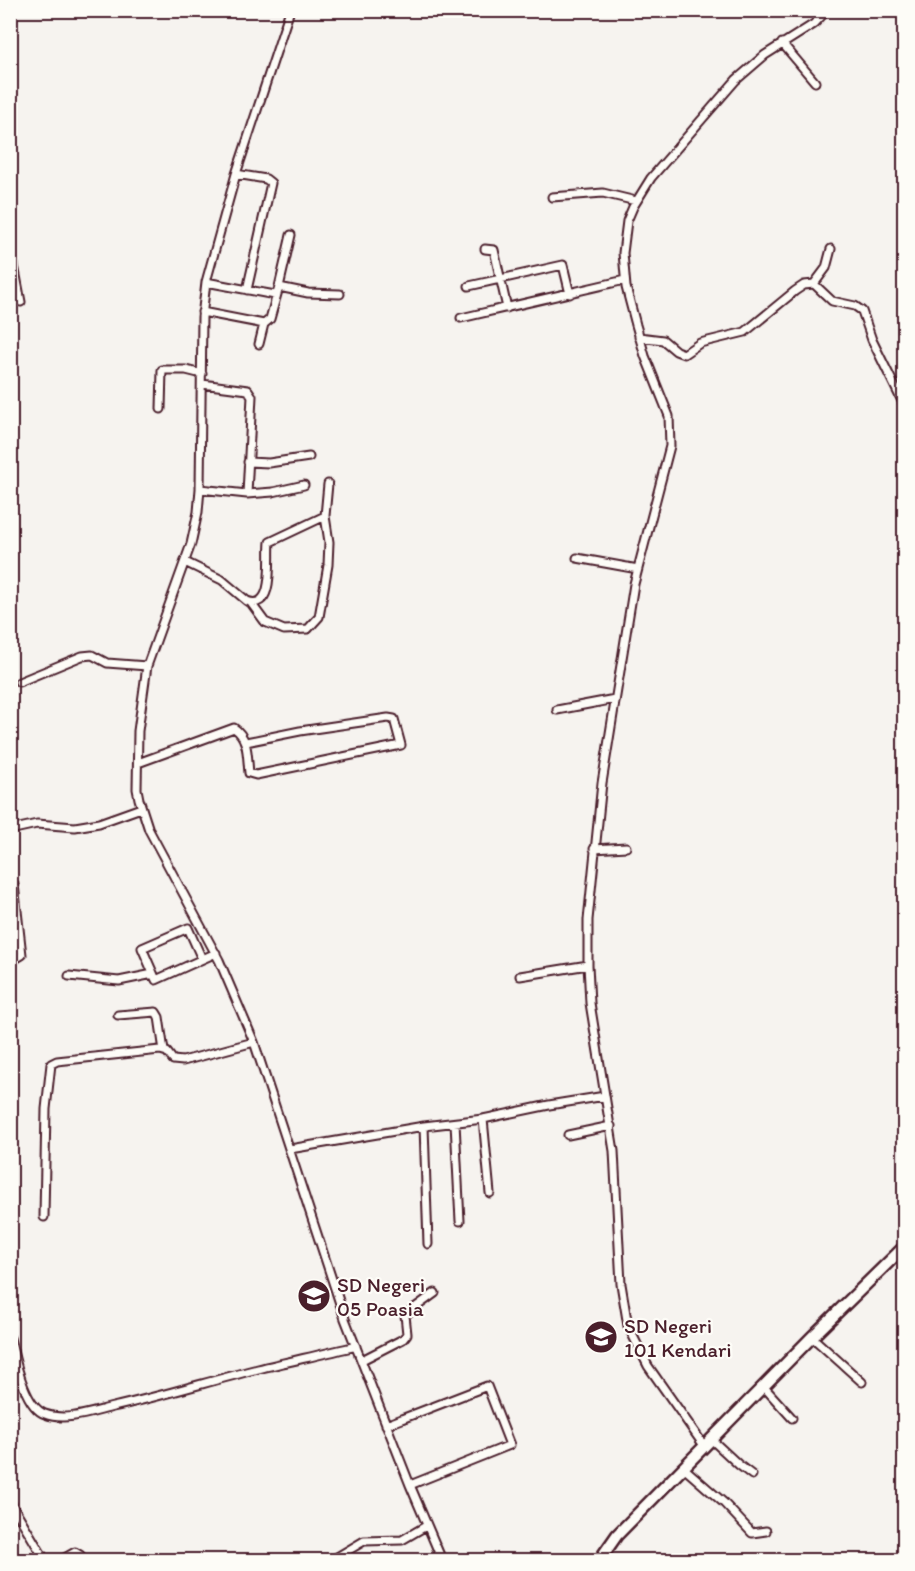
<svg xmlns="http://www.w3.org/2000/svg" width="915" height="1571" viewBox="0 0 915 1571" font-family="Itim,sans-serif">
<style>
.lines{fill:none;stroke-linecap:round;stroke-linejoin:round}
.street-casing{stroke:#4a1f2b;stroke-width:11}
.secondary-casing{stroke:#4a1f2b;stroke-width:15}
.street{stroke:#fdfcf7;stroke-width:7}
.secondary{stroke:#fdfcf7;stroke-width:10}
.labels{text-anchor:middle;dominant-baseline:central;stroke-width:4.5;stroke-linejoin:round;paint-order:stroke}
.poi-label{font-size:21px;fill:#4a1f2b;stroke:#fdfcf7;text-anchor:start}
</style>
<rect width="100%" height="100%" fill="#f6f3ef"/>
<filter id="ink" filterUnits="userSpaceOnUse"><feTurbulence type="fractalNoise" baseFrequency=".0167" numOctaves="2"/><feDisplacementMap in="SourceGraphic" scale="12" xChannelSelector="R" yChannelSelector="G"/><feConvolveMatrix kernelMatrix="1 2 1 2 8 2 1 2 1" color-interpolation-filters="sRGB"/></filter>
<g filter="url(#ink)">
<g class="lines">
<defs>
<path id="street" d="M 290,10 L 236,174 L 206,282 L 202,317 L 200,489 L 198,512 L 191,544 L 147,666 L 138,731 L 137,789 L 139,799 L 149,830 L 219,960 L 254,1042 L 345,1319 L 410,1485 L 442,1560
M 782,43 L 815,82
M 236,174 L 266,179 L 271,183 L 247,290
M 552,197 L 603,193 L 636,201
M 10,244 L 21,302
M 485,249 L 494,250 L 507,308
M 206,282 L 275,295
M 814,284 L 826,268 L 831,249
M 469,286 L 563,265 L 570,294
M 279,287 L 291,235
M 202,312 L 264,324 L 259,344
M 461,318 L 625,280
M 264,324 L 270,319 L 279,287 L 308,293 L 340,294
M 639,337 L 663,340 L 676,351 L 684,354 L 700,343 L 745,332 L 795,291 L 804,285 L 814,284 L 832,301 L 855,306 L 862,311 L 872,340 L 904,405
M 161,409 L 162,370 L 186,370 L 202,374
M 248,462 L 269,463 L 309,457
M 200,489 L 247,494 L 252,396 L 248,390 L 202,384
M 247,494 L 273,492 L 304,485
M 577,558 L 638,569
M 185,562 L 222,580 L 247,601 C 276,612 268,556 270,542 L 325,516 L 328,484
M 251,603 L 265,622 L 284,630 L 308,629 L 319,617 L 328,565 L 329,542 L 325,516
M 19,682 L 82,656 L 92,655 L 107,663 L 147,666
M 557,710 L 615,699
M 138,763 L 234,728 C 249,738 247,756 249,773 L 256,775 L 401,745 L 394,719 L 388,718 L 300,731 L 246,742
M 10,830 L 37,824 L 75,827 L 99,823 L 141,808
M 594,849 L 626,847
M 10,885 L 14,884 L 22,955 L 10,962
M 202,959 L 188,928 L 142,948 L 156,980 L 216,953
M 69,976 L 119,981 L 153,974
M 520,976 L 588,965
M 118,1015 L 156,1012 L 159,1017 L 164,1051
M 483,1119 L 490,1193
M 455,1123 L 460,1221
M 424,1126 L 428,1244
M 568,1135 L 611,1126
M 290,1149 L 424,1126 L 483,1119 L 549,1105 L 605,1096
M 44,1217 L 46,1109 L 51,1064 L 57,1061 L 160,1050 L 167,1052 L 173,1060 L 183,1061 L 254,1042
M 812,1337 L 862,1382
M 10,1338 C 15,1358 24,1407 45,1414 C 66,1422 92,1412 113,1407 C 162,1396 210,1381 258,1369 C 291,1361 324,1354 356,1346
M 362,1360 L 403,1339 L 407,1334 L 405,1315 L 435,1293
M 764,1387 L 792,1418
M 386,1425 L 487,1386 L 510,1445 L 410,1485
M 712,1440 L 739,1465 L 752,1475
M 705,1447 L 648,1366 L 628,1326 L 621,1284 L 614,1151 L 590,1003 L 588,965 L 588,920 L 602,783 L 634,584 L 670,446 L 669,416 L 645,356 L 636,325 L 626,287 L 623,253 L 627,221 L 633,207 L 651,178 L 684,140 L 736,80 L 765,55 L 814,24 L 827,10
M 685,1469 L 724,1503 L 752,1533 L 766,1531
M 10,1501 L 45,1560
M 61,1560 L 75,1552 L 80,1555 L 84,1560
M 332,1560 L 364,1541 L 402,1540 L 426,1526"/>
<path id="secondary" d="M 602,1560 L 603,1555 L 617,1535 L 812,1337 L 904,1247"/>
</defs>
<use href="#street" class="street-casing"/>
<use href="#secondary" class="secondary-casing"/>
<use href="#street" class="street"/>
<use href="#secondary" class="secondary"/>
</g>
</g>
<defs>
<symbol id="school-disc" viewBox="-11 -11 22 22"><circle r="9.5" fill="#4a1f2b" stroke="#fdfcf7"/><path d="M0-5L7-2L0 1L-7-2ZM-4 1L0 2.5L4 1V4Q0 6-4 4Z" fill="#fff"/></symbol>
</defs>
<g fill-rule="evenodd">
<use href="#school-disc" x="295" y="1277" width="38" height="38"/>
<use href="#school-disc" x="582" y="1318" width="38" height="38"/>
</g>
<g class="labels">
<g class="poi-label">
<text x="337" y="1284">SD Negeri<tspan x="337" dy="24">05 Poasia</tspan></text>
<text x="624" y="1325">SD Negeri<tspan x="624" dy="24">101 Kendari</tspan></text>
</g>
</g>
<rect width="915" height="1571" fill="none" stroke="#fdfcf7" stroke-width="36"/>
<rect x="18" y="18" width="879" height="1535" fill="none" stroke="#4a1f2b" stroke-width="2" filter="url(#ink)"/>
</svg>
